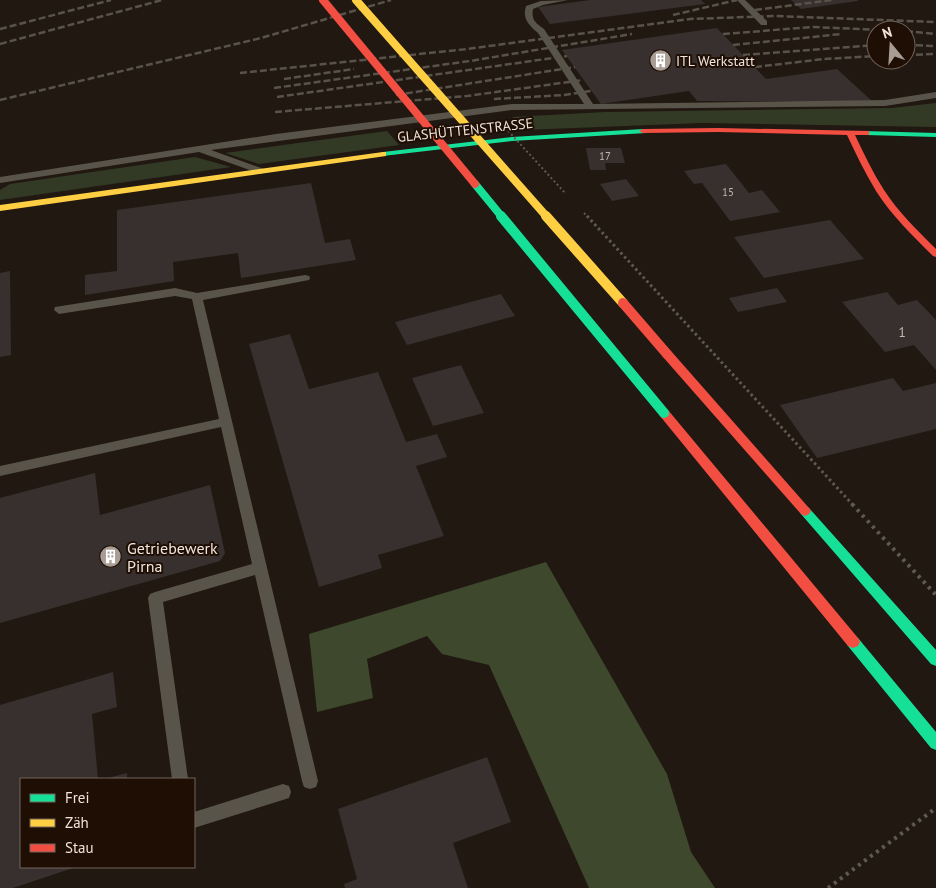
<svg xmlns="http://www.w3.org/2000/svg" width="936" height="888" viewBox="0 0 936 888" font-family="'PT Sans',sans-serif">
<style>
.green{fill:#323a25}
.forest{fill:#3e482c}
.building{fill:#38302e}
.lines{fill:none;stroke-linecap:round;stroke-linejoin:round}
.path{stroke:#5e5951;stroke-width:4;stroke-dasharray:3 4.5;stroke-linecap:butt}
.lane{fill:#585449;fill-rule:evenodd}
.fast{fill:#16e098;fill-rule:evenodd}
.slow{fill:#ffcf43;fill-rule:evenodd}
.jam{fill:#f24e42;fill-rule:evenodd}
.rail{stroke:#58524a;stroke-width:2.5;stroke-dasharray:7 3;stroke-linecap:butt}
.path-bridge-far2{stroke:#5e5951;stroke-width:2;stroke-dasharray:2 2.5;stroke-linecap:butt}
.path-bridge-far1{stroke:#5e5951;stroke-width:3;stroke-dasharray:2.5 3;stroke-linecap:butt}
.path-bridge{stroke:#5e5951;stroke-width:4;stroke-dasharray:3 4.5;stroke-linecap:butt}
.fast-bridge-far1{stroke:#16e098;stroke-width:8}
.fast-bridge{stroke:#16e098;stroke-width:10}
.slow-bridge-far1{stroke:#ffcf43;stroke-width:8}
.slow-bridge{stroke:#ffcf43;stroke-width:10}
.jam-bridge-far1{stroke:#f24e42;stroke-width:8}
.jam-bridge{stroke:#f24e42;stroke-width:10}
.labels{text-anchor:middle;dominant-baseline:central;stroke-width:4;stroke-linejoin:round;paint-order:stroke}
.far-number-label{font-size:11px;fill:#c2b7b0}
.far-poi-label{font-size:14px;fill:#f0e4dc;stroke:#1e0e03;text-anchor:start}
.far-street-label{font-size:14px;fill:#f0e4dc;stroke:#1e0e03}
.number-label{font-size:14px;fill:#c2b7b0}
.poi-label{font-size:16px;fill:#f0e4dc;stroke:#1e0e03;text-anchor:start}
</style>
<rect width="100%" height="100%" fill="#211811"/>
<path class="green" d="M 936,103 L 936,127 L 702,123 L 523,130 L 512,117 L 606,112 L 892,108 Z
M 387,131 L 399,145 L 259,164 L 225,153 Z
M 195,157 L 231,167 L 0,200 L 0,190 L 10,184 Z"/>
<path class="forest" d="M 546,562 L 667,774 L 691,852 L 715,888 L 589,888 L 489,665 L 442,654 L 427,636 L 367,659 L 373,698 L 317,712 L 309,634 Z"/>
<path class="building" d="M 590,0 L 701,0 L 705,4 L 550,24 L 538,7 Z
M 791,0 L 858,0 L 858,1 L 801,9 Z
M 717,28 L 766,79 L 837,69 L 873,102 L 697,101 L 689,91 L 601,104 L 562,50 Z
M 586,148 L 621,148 L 625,163 L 605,163 L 606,170 L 590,170 Z
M 726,164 L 749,193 L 762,190 L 780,212 L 730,221 L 702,183 L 694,184 L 684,171 Z
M 626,179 L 639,196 L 612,201 L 600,184 Z
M 311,183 L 325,243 L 350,239 L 356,260 L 241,278 L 238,253 L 173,262 L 174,281 L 85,295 L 85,275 L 117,271 L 117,210 Z
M 830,220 L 864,259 L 764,278 L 734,237 Z
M 10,271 L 11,355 L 0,357 L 0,273 Z
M 777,288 L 787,302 L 738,312 L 729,298 Z
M 887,292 L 898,305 L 917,300 L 936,320 L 936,370 L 914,345 L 885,352 L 842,302 Z
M 501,294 L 515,316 L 407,345 L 395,322 Z
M 290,334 L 309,389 L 378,372 L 406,442 L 437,434 L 447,457 L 416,466 L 444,536 L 378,555 L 382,568 L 319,587 L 249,344 Z
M 461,365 L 484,413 L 433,426 L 412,378 Z
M 893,378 L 903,391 L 936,383 L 936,429 L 817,458 L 780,405 Z
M 95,473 L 100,515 L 210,485 L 225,553 L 220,561 L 0,623 L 0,498 Z
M 113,672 L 117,707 L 92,714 L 98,779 L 21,779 L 21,867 L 76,867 L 13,888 L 0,888 L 0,705 Z
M 487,757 L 511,822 L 453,843 L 468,888 L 345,888 L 344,884 L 357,879 L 338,809 Z
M 127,773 L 127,779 L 104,779 Z"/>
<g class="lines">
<path class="path" d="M 828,888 L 936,808"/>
<path class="lane" d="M 568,0 L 543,5 L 533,9 C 531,20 536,23 544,29 L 593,104 L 885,100 L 936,92 L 936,98 L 885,106 L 512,110 L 211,150 L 264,169 L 266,171 L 261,174 L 199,152 L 0,183 L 0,177 L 276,134 L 512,104 L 584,104 L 538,33 C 529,25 522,19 526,6 L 541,1 Z
M 737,0 L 745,0 L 767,21 L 767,25 L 761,25 Z
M 305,275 L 309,276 L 310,278 L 309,280 L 203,300 L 318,781 L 316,787 L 310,789 L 304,787 L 302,781 L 255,575 L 163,602 L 188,779 L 172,779 L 148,598 L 150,594 L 155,592 L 252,564 L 221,427 L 0,476 L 0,466 L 219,419 L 192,299 L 175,296 L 59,314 L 54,310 L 55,307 L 175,288 L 197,293 Z
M 283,784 L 289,786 L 291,792 L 289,798 L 194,828 L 194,812 Z"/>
<path class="fast" d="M 643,129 L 647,131 L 646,133 L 512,141 L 383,156 L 379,154 L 383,152 L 512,137 Z
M 863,131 L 936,133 L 936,137 L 866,135 L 862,133 Z
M 805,506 L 809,508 L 936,650 L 936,666 L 931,664 L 801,514 L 799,511 L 801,508 Z
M 853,636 L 858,638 L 936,732 L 936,750 L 931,748 L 848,646 L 846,642 L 848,638 Z"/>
<path class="slow" d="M 383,152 L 386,152 L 386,156 L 0,211 L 0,205 Z"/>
<path class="jam" d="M 718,128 L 869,131 L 869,135 L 855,135 C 864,154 873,173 884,190 C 898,212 918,231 936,249 L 936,257 L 933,256 C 913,236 891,215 876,191 C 865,173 856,154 847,135 L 718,132 L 643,133 L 639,131 L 643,129 Z
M 667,350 L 671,351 L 809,508 L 811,511 L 809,514 L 805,516 L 801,514 L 663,357 L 662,354 Z
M 664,409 L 668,410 L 858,638 L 860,642 L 858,646 L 853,648 L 848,646 L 660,416 L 659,413 Z"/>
<path class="rail" d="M 755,10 L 832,0
M 673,15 L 737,0
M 0,29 L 111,0
M 906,31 L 936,34
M 723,34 L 813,27 L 881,30
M 0,44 L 162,0
M 733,45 L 841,34
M 906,45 L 936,46
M 743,55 L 876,45
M 906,55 L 936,54
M 755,67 L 824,59 L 876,56
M 240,73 L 467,49 L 690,19 L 775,16 L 936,22
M 284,79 L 354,69
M 274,88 L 470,61 L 632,34
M 396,95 L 575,67
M 277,97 L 567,56
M 494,99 L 564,95 L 591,91
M 0,100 L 261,38 L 391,0
M 275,112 L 467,96 L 583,80"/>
<path class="path-bridge-far2" d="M 499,121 L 566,194
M 584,213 L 588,217"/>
<path class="path-bridge-far1" d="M 587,216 L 853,505"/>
<path class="path-bridge" d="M 852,504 L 936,595"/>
<path class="fast-bridge-far1" d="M 475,184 L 502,217"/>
<path class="fast-bridge" d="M 501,216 L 664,413"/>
<path class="slow-bridge-far1" d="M 356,0 L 547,217"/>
<path class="slow-bridge" d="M 546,216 L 623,303"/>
<path class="jam-bridge-far1" d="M 323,0 L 475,184"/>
<path class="jam-bridge" d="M 623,303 L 667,354"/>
</g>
<defs>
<symbol id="building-disc" viewBox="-11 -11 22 22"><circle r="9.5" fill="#a89d95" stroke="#1e0e03"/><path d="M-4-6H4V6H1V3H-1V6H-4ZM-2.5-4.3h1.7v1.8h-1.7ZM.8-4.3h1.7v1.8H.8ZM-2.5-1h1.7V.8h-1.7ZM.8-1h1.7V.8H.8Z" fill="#fff"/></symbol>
</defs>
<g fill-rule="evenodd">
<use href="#building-disc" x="648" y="48" width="25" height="25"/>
<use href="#building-disc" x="98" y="544" width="25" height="25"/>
</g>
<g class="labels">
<g class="far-number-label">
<text x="605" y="156">17</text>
<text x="728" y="192">15</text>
</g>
<g class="far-poi-label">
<text x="676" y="61">ITL Werkstatt</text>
</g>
<g class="far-street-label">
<text transform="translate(465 130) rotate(-6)">GLASHÜTTENSTRASSE</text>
</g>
<g class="number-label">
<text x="902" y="332">1</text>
</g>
<g class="poi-label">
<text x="127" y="548">Getriebewerk<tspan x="127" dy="18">Pirna</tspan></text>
</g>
</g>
<rect x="20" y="778" width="175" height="90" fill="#1e0e03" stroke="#72645a"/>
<rect x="30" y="794" width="25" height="8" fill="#16e098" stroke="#72645a"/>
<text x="65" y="803" font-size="15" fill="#f0e4dc">Frei</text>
<rect x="30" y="819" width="25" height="8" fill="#ffcf43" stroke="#72645a"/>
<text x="65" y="828" font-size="15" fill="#f0e4dc">Zäh</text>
<rect x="30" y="844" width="25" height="8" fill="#f24e42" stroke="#72645a"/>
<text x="65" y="853" font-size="15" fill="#f0e4dc">Stau</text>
<g transform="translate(891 45) rotate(342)"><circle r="24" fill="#1e0e03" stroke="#72645a"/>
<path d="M0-4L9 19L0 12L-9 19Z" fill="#a89d95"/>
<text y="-8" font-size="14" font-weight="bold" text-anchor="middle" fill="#f0e4dc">N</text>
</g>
</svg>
